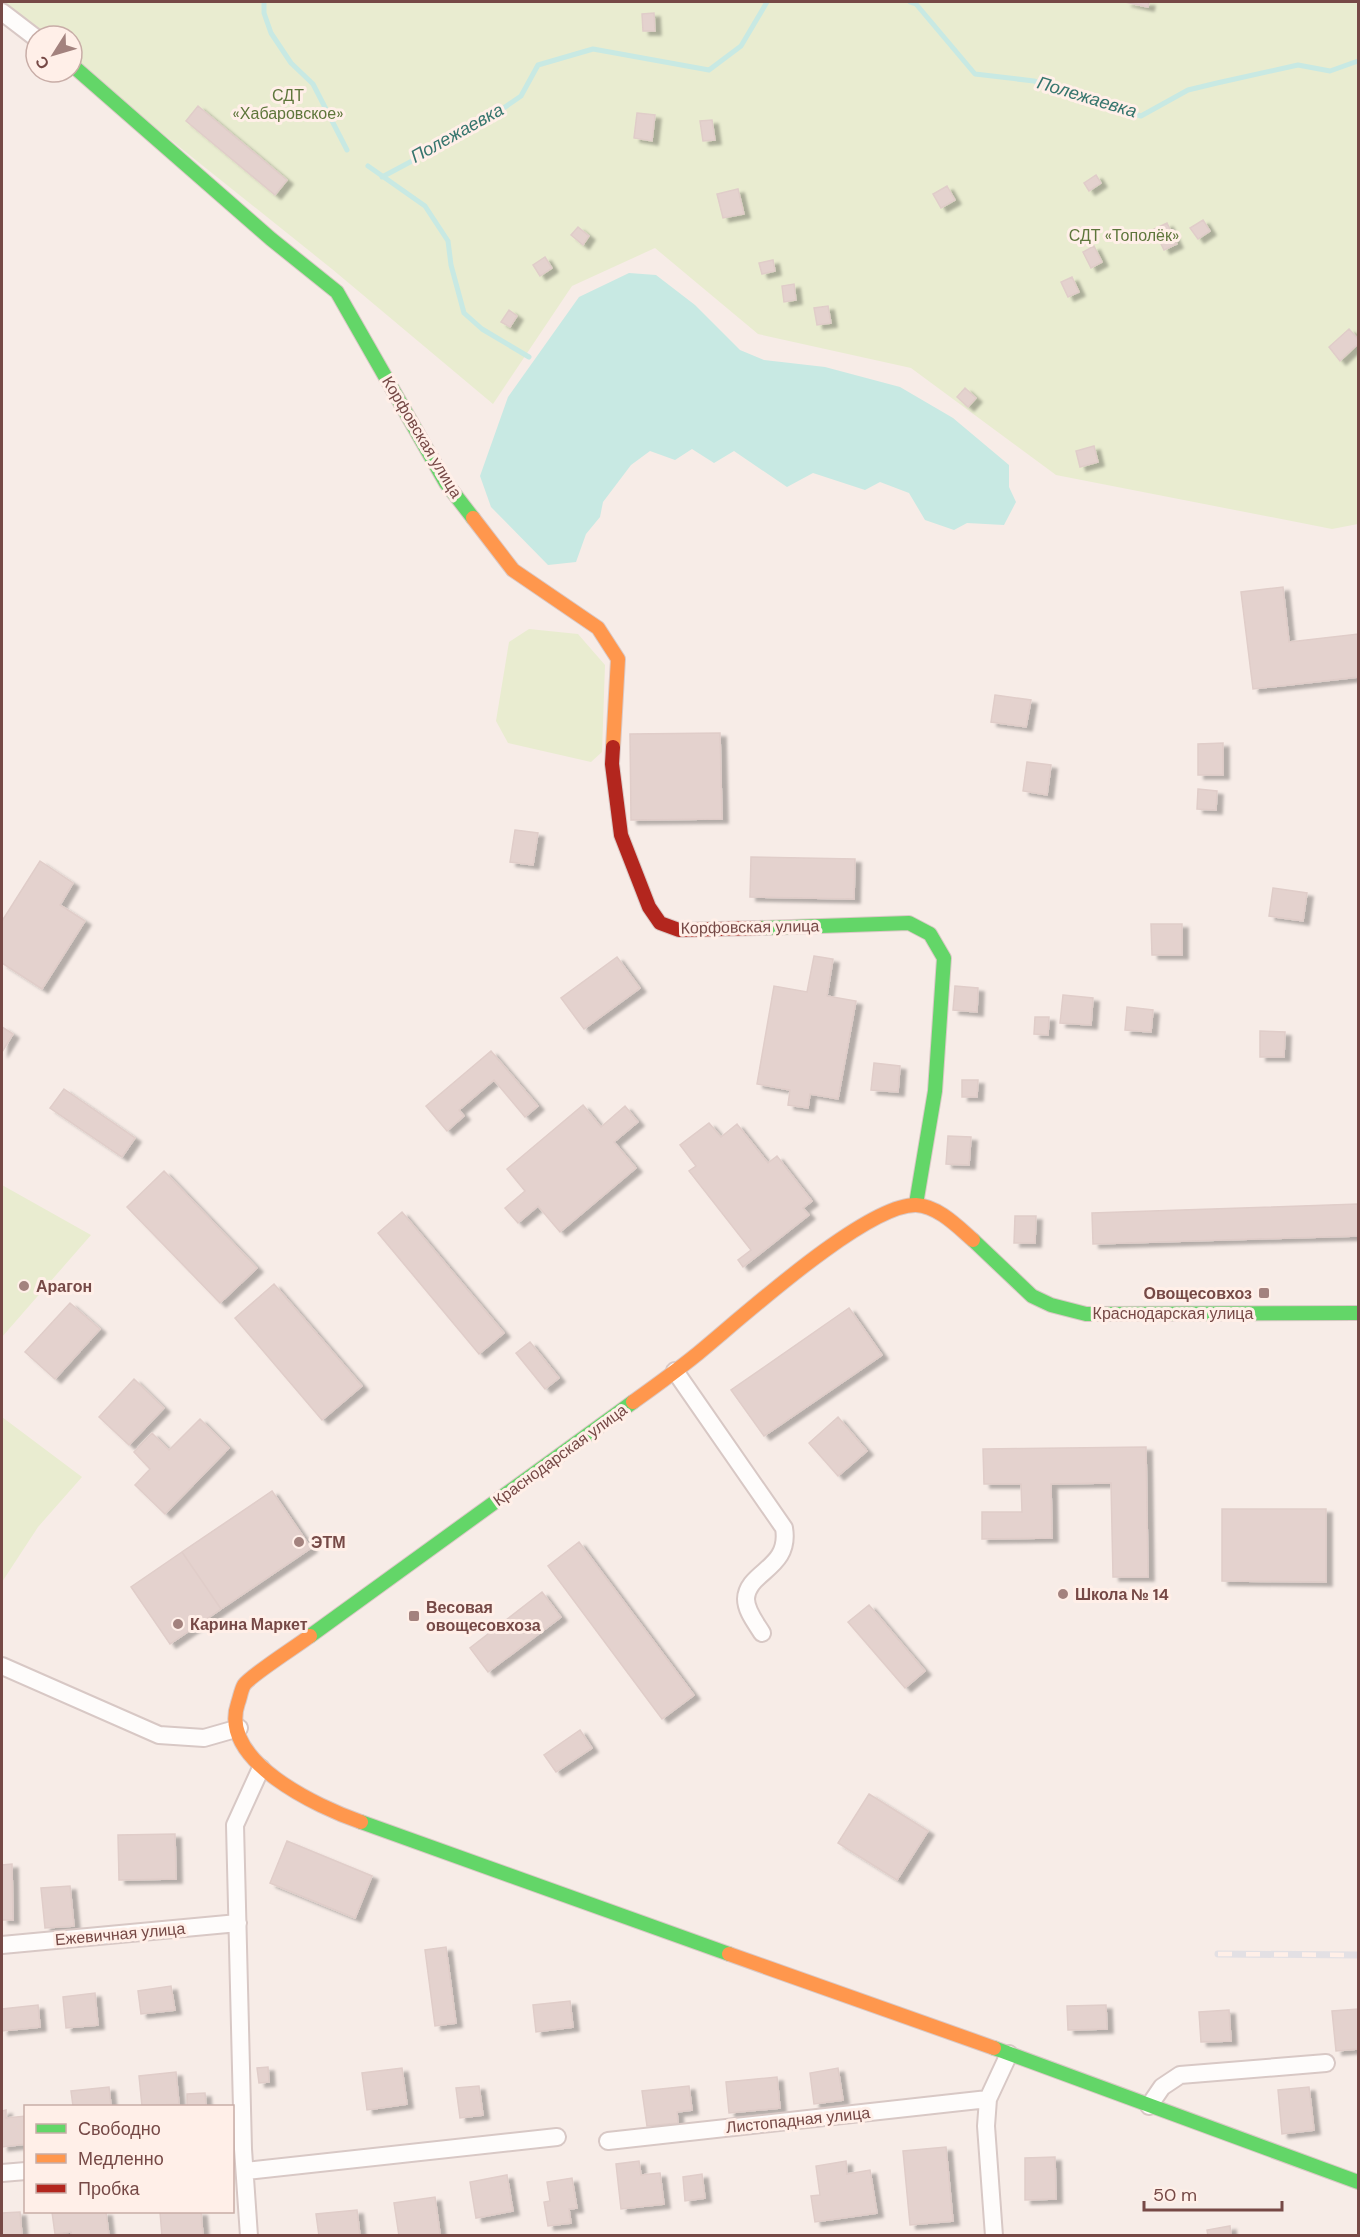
<svg xmlns="http://www.w3.org/2000/svg" width="1360" height="2237" viewBox="0 0 1360 2237" font-family="'DM Sans',sans-serif">
<style>
.green{fill:#e9ecd0}
.water{fill:#c8e9e3}
.lines{fill:none;stroke-linecap:round;stroke-linejoin:round}
.stream{stroke:#c8e9e3;stroke-width:5}
.building{fill:#e4d2ce;stroke:#e0cdc9;stroke-width:1.5;filter:url(#shadow)}
.street-casing{stroke:#d8c8c5;stroke-width:20}
.fast-casing{stroke:#dac9c6;stroke-width:16}
.slow-casing{stroke:#dac9c6;stroke-width:16}
.jam-casing{stroke:#dac9c6;stroke-width:16}
.street{stroke:#fefcfb;stroke-width:16}
.fast{stroke:#63d668;stroke-width:14}
.slow{stroke:#ff974d;stroke-width:14}
.jam{stroke:#b3261e;stroke-width:14}
.rail-casing{stroke:#e3e0e4;stroke-width:7}
.rail{stroke:#ffefe8;stroke-width:4.5;stroke-dasharray:14;stroke-linecap:butt}
.poi-dot{fill:#a3827e;stroke:#ffefe8;stroke-width:2}
.labels{text-anchor:middle;dominant-baseline:central;stroke-width:6;stroke-linejoin:round;paint-order:stroke}
.park-label{font-size:16px;fill:#5e763b;stroke:#ffefe8}
.street-label{font-size:16px;fill:#764946;stroke:#ffefe8}
.poi-label{font-size:16px;font-weight:bold;fill:#764946;stroke:#ffefe8;text-anchor:start}
.water-label{font-size:18px;font-style:italic;fill:#36756e;stroke:#ffefe8}
</style>
<defs>
<filter id="shadow"><feDropShadow dx="6" dy="4" stdDeviation="1.5" flood-color="#0004"/></filter>
</defs>
<rect width="100%" height="100%" fill="#f7ece7"/>
<path class="green" d="M 2,2 L 1358,2 L 1358,524 L 1332,529 L 1056,475 L 911,368 L 758,334 L 655,248 L 572,286 L 493,404 L 332,269 L 72,61 L 72,36 L 40,36 L 2,5 Z
M 529,629 L 578,634 L 605,665 L 602,752 L 591,762 L 508,743 L 496,721 L 509,642 Z
M 2,1185 L 91,1235 L 2,1337 Z
M 2,1417 L 82,1477 L 38,1527 L 2,1582 Z"/>
<path class="water" d="M 629,273 L 656,275 L 695,305 L 740,350 L 764,360 L 825,367 L 900,387 L 953,418 L 1009,465 L 1009,487 L 1016,502 L 1004,525 L 967,523 L 954,530 L 925,520 L 909,493 L 880,482 L 865,490 L 813,473 L 787,487 L 734,451 L 714,463 L 692,449 L 675,460 L 650,451 L 631,465 L 603,502 L 600,517 L 586,534 L 576,562 L 548,565 L 491,507 L 480,476 L 508,397 L 579,297 Z"/>
<g class="lines">
<path class="stream" d="M 264,2 L 264,13 L 271,33 L 291,63 L 313,84 L 347,150
M 910,2 L 916,4 L 975,74 L 1034,81 L 1141,116 L 1188,90 L 1217,83 L 1298,65 L 1330,71 L 1358,61
M 368,166 L 425,206 L 448,241 L 451,265 L 464,313 L 482,329 L 529,357
M 382,177 L 412,161 L 446,135 L 488,119 L 521,96 L 538,65 L 593,49 L 709,70 L 741,46 L 767,2"/>
</g>
<path class="building" d="M 1125,2 L 1149,2 L 1148,7 Z
M 654,13 L 655,31 L 643,31 L 642,14 Z
M 198,106 L 287,180 L 275,195 L 186,121 Z
M 637,113 L 655,115 L 652,141 L 634,138 Z
M 712,120 L 715,140 L 703,141 L 700,121 Z
M 1096,175 L 1101,183 L 1089,191 L 1084,183 Z
M 947,186 L 955,200 L 941,208 L 933,194 Z
M 738,189 L 744,214 L 723,218 L 717,194 Z
M 1203,220 L 1210,231 L 1198,239 L 1190,228 Z
M 1167,223 L 1177,244 L 1164,250 L 1154,229 Z
M 578,227 L 589,236 L 583,245 L 571,235 Z
M 1094,246 L 1102,262 L 1091,268 L 1083,252 Z
M 545,257 L 552,268 L 540,276 L 533,265 Z
M 773,260 L 775,271 L 762,274 L 759,263 Z
M 1072,277 L 1079,292 L 1068,297 L 1061,282 Z
M 794,284 L 796,300 L 784,302 L 782,286 Z
M 828,306 L 831,323 L 817,325 L 814,308 Z
M 509,310 L 517,316 L 510,327 L 501,322 Z
M 1349,329 L 1358,339 L 1358,344 L 1340,361 L 1329,347 Z
M 965,388 L 976,398 L 968,407 L 957,397 Z
M 1094,446 L 1098,462 L 1080,467 L 1076,451 Z
M 1283,587 L 1289,642 L 1358,634 L 1358,677 L 1253,689 L 1241,592 Z
M 995,695 L 1031,700 L 1026,727 L 991,722 Z
M 720,733 L 722,819 L 631,820 L 630,734 Z
M 1223,743 L 1223,775 L 1198,775 L 1198,744 Z
M 1027,762 L 1051,765 L 1047,795 L 1023,791 Z
M 1198,789 L 1217,791 L 1216,810 L 1197,809 Z
M 515,830 L 538,833 L 533,865 L 510,862 Z
M 751,857 L 855,859 L 854,899 L 750,897 Z
M 40,861 L 73,883 L 60,905 L 85,921 L 42,989 L 2,963 L 2,921 Z
M 1273,888 L 1307,893 L 1303,921 L 1269,916 Z
M 1151,924 L 1182,924 L 1182,955 L 1152,955 Z
M 814,956 L 833,959 L 827,996 L 856,1001 L 838,1099 L 810,1094 L 808,1108 L 788,1105 L 790,1090 L 757,1084 L 774,986 L 807,992 Z
M 617,957 L 640,988 L 584,1029 L 561,998 Z
M 955,986 L 978,988 L 977,1012 L 953,1010 Z
M 1063,995 L 1093,998 L 1091,1025 L 1060,1023 Z
M 1127,1007 L 1153,1010 L 1151,1032 L 1125,1030 Z
M 1035,1017 L 1049,1017 L 1048,1035 L 1034,1034 Z
M 2,1027 L 13,1034 L 2,1052 Z
M 1260,1031 L 1285,1032 L 1284,1057 L 1260,1057 Z
M 491,1051 L 538,1106 L 525,1117 L 494,1080 L 459,1110 L 464,1116 L 447,1131 L 426,1106 Z
M 874,1063 L 900,1066 L 898,1092 L 871,1090 Z
M 962,1080 L 978,1080 L 977,1097 L 962,1097 Z
M 64,1089 L 135,1138 L 122,1157 L 50,1108 Z
M 583,1105 L 601,1127 L 625,1106 L 638,1122 L 614,1142 L 636,1168 L 560,1232 L 538,1206 L 518,1223 L 505,1208 L 525,1191 L 507,1169 Z
M 709,1123 L 721,1137 L 737,1124 L 768,1163 L 777,1156 L 812,1201 L 803,1208 L 809,1215 L 743,1267 L 738,1260 L 751,1250 L 689,1171 L 696,1166 L 680,1145 Z
M 948,1136 L 971,1137 L 969,1165 L 946,1164 Z
M 164,1171 L 257,1268 L 220,1303 L 127,1207 Z
M 1358,1204 L 1358,1236 L 1093,1244 L 1092,1213 Z
M 402,1212 L 504,1333 L 479,1354 L 378,1233 Z
M 1015,1216 L 1036,1216 L 1035,1243 L 1014,1243 Z
M 274,1284 L 362,1386 L 322,1420 L 235,1318 Z
M 70,1303 L 100,1329 L 55,1379 L 25,1352 Z
M 849,1308 L 882,1355 L 764,1436 L 731,1390 Z
M 530,1342 L 559,1378 L 545,1389 L 516,1353 Z
M 134,1379 L 164,1408 L 129,1445 L 99,1417 Z
M 838,1417 L 867,1451 L 838,1476 L 809,1443 Z
M 200,1419 L 229,1448 L 165,1514 L 135,1485 L 150,1469 L 134,1452 L 152,1433 L 169,1450 Z
M 1146,1447 L 1148,1577 L 1113,1577 L 1111,1483 L 1051,1484 L 1052,1538 L 982,1539 L 982,1512 L 1022,1512 L 1021,1484 L 984,1484 L 983,1449 Z
M 272,1491 L 311,1548 L 221,1609 L 182,1552 Z
M 1222,1509 L 1326,1509 L 1326,1582 L 1222,1581 Z
M 579,1542 L 694,1695 L 662,1719 L 548,1566 Z
M 182,1552 L 221,1609 L 170,1644 L 131,1587 Z
M 542,1592 L 561,1617 L 488,1672 L 470,1648 Z
M 869,1605 L 925,1671 L 905,1688 L 848,1622 Z
M 580,1730 L 592,1748 L 556,1772 L 544,1755 Z
M 869,1794 L 928,1831 L 897,1880 L 838,1843 Z
M 175,1834 L 176,1879 L 119,1880 L 118,1835 Z
M 287,1841 L 372,1876 L 355,1918 L 270,1883 Z
M 12,1864 L 13,1920 L 2,1920 L 2,1865 Z
M 70,1886 L 74,1926 L 45,1928 L 41,1888 Z
M 446,1947 L 456,2023 L 435,2026 L 425,1950 Z
M 171,1986 L 175,2010 L 141,2014 L 138,1991 Z
M 95,1993 L 98,2025 L 66,2028 L 63,1997 Z
M 570,2001 L 573,2027 L 536,2032 L 533,2005 Z
M 38,2005 L 40,2027 L 2,2031 L 2,2009 Z
M 1106,2005 L 1107,2029 L 1068,2030 L 1067,2006 Z
M 1358,2009 L 1358,2049 L 1336,2051 L 1332,2011 Z
M 1229,2010 L 1231,2041 L 1201,2042 L 1199,2012 Z
M 268,2067 L 269,2082 L 259,2083 L 257,2068 Z
M 402,2068 L 407,2104 L 367,2110 L 362,2073 Z
M 838,2068 L 843,2100 L 814,2104 L 810,2073 Z
M 176,2072 L 179,2104 L 142,2106 L 139,2076 Z
M 777,2077 L 780,2108 L 729,2113 L 726,2082 Z
M 479,2086 L 483,2115 L 460,2118 L 456,2088 Z
M 689,2086 L 692,2110 L 677,2112 L 678,2123 L 647,2126 L 642,2091 Z
M 109,2087 L 111,2106 L 73,2106 L 71,2091 Z
M 1309,2087 L 1314,2130 L 1282,2134 L 1278,2090 Z
M 205,2093 L 206,2106 L 187,2106 L 187,2094 Z
M 6,2110 L 6,2118 L 26,2116 L 26,2144 L 2,2147 L 2,2111 Z
M 946,2147 L 953,2221 L 910,2225 L 903,2151 Z
M 1055,2157 L 1056,2199 L 1025,2200 L 1025,2158 Z
M 639,2161 L 641,2175 L 660,2173 L 664,2204 L 621,2209 L 616,2164 Z
M 846,2161 L 847,2174 L 870,2170 L 877,2213 L 815,2222 L 811,2196 L 820,2195 L 816,2166 Z
M 702,2174 L 705,2198 L 685,2201 L 683,2177 Z
M 507,2175 L 513,2211 L 476,2218 L 470,2182 Z
M 572,2178 L 577,2208 L 569,2209 L 571,2223 L 548,2226 L 544,2202 L 550,2201 L 547,2182 Z
M 435,2197 L 440,2234 L 399,2236 L 394,2203 Z
M 357,2210 L 360,2236 L 319,2236 L 316,2214 Z
M 20,2212 L 22,2236 L 2,2236 L 2,2213 Z
M 52,2212 L 106,2212 L 109,2236 L 72,2236 L 71,2232 L 55,2234 Z
M 160,2212 L 201,2212 L 203,2236 L 162,2236 Z
M 1230,2226 L 1231,2236 L 1208,2236 L 1207,2230 Z"/>
<g class="lines">
<defs>
<path id="street" d="M 2,12 L 36,38
M 675,1371 L 784,1528 C 791,1569 747,1571 746,1599 C 746,1611 756,1623 762,1633
M 2,1666 L 159,1735 L 204,1738 L 239,1728
M 2,1945 L 238,1923
M 1149,2106 L 1162,2087 L 1180,2075 L 1326,2063
M 608,2141 L 988,2099
M 246,2171 L 557,2137
M 2,2173 L 26,2171
M 249,2236 L 243,2149 L 235,1825 L 261,1768
M 994,2236 L 986,2126 L 988,2099 L 1009,2054"/>
<path id="fast" d="M 72,65 L 271,239 L 337,292 L 446,483 L 473,518
M 759,928 L 909,923 L 930,934 L 944,958 L 935,1091 L 916,1204
M 973,1240 L 1032,1296 L 1051,1305 L 1086,1314 L 1358,1313
M 310,1636 L 633,1402
M 361,1822 L 729,1954
M 994,2048 L 1358,2182"/>
<path id="slow" d="M 473,518 L 513,570 L 598,628 L 618,659 L 613,747
M 633,1402 C 654,1387 675,1372 696,1355 C 738,1321 865,1204 916,1205 C 938,1206 958,1227 973,1240
M 310,1636 C 297,1646 251,1675 244,1685 C 241,1690 240,1698 238,1703 C 218,1761 318,1807 361,1822
M 729,1954 L 994,2048"/>
<path id="jam" d="M 613,747 L 612,764 L 621,835 L 649,907 L 660,923 L 679,930 L 759,928"/>
</defs>
<use href="#street" class="street-casing"/>
<use href="#fast" class="fast-casing"/>
<use href="#slow" class="slow-casing"/>
<use href="#jam" class="jam-casing"/>
<use href="#street" class="street"/>
<use href="#fast" class="fast"/>
<use href="#slow" class="slow"/>
<use href="#jam" class="jam"/>
<defs>
<path id="rail" d="M 1218,1954 L 1358,1955"/>
</defs>
<use href="#rail" class="rail-casing"/>
<use href="#rail" class="rail"/>
</g>
<g class="poi-dot">
<circle cx="24" cy="1286" r="6"/>
<rect x="1258" y="1287" width="12" height="12" rx="3"/>
<circle cx="299" cy="1542" r="6"/>
<circle cx="1063" cy="1594" r="6"/>
<rect x="408" y="1610" width="12" height="12" rx="3"/>
<circle cx="178" cy="1624" r="6"/>
</g>
<g class="labels">
<g class="park-label">
<text x="288" y="95">СДТ<tspan x="288" dy="18">«Хабаровское»</tspan></text>
<text x="1124" y="235">СДТ «Тополёк»</text>
</g>
<g class="street-label">
<text transform="translate(422 437) rotate(59)">Корфовская улица</text>
<text transform="translate(750 927) rotate(-1)">Корфовская улица</text>
<text x="1173" y="1313">Краснодарская улица</text>
<text transform="translate(560 1455) rotate(-36)">Краснодарская улица</text>
<text transform="translate(120 1934) rotate(-5)">Ежевичная улица</text>
<text transform="translate(798 2120) rotate(-6)">Листопадная улица</text>
</g>
<g class="poi-label">
<text x="36" y="1286">Арагон</text>
<text x="1252" y="1293" text-anchor="end">Овощесовхоз</text>
<text x="311" y="1542">ЭТМ</text>
<text x="1075" y="1594">Школа № 14</text>
<text x="426" y="1607">Весовая<tspan x="426" dy="18">овощесовхоза</tspan></text>
<text x="190" y="1624">Карина Маркет</text>
</g>
<g class="water-label">
<text transform="translate(1087 97) rotate(17)">Полежаевка</text>
<text transform="translate(457 133) rotate(-29)">Полежаевка</text>
</g>
</g>
<rect width="1360" height="2237" fill="none" stroke="#764946" stroke-width="6"/>
<rect x="24" y="2105" width="210" height="108" fill="#ffefe8" stroke="#c8ada7" stroke-width="1.5"/>
<rect x="36" y="2124" width="30" height="9" fill="#63d668" stroke="#c8ada7" stroke-width="1.5"/>
<text x="78" y="2135" font-size="18" fill="#764946">Свободно</text>
<rect x="36" y="2154" width="30" height="9" fill="#ff974d" stroke="#c8ada7" stroke-width="1.5"/>
<text x="78" y="2165" font-size="18" fill="#764946">Медленно</text>
<rect x="36" y="2184" width="30" height="9" fill="#b3261e" stroke="#c8ada7" stroke-width="1.5"/>
<text x="78" y="2195" font-size="18" fill="#764946">Пробка</text>
<g transform="translate(54 54) rotate(233)"><circle r="28" fill="#ffefe8" stroke="#c8ada7" stroke-width="1.5"/>
<path d="M0-4.5L10 22L0 15L-10 22Z" fill="#a3827e"/>
<text y="-9" font-size="16" font-weight="bold" text-anchor="middle" fill="#764946">С</text>
</g>
<path d="M1144 2201v9h138v-9" fill="none" stroke="#764946" stroke-width="3"/>
<text x="1153" y="2201" font-size="18" fill="#764946" stroke="#ffefe8" stroke-width="4.5" paint-order="stroke">50 m</text>
</svg>
